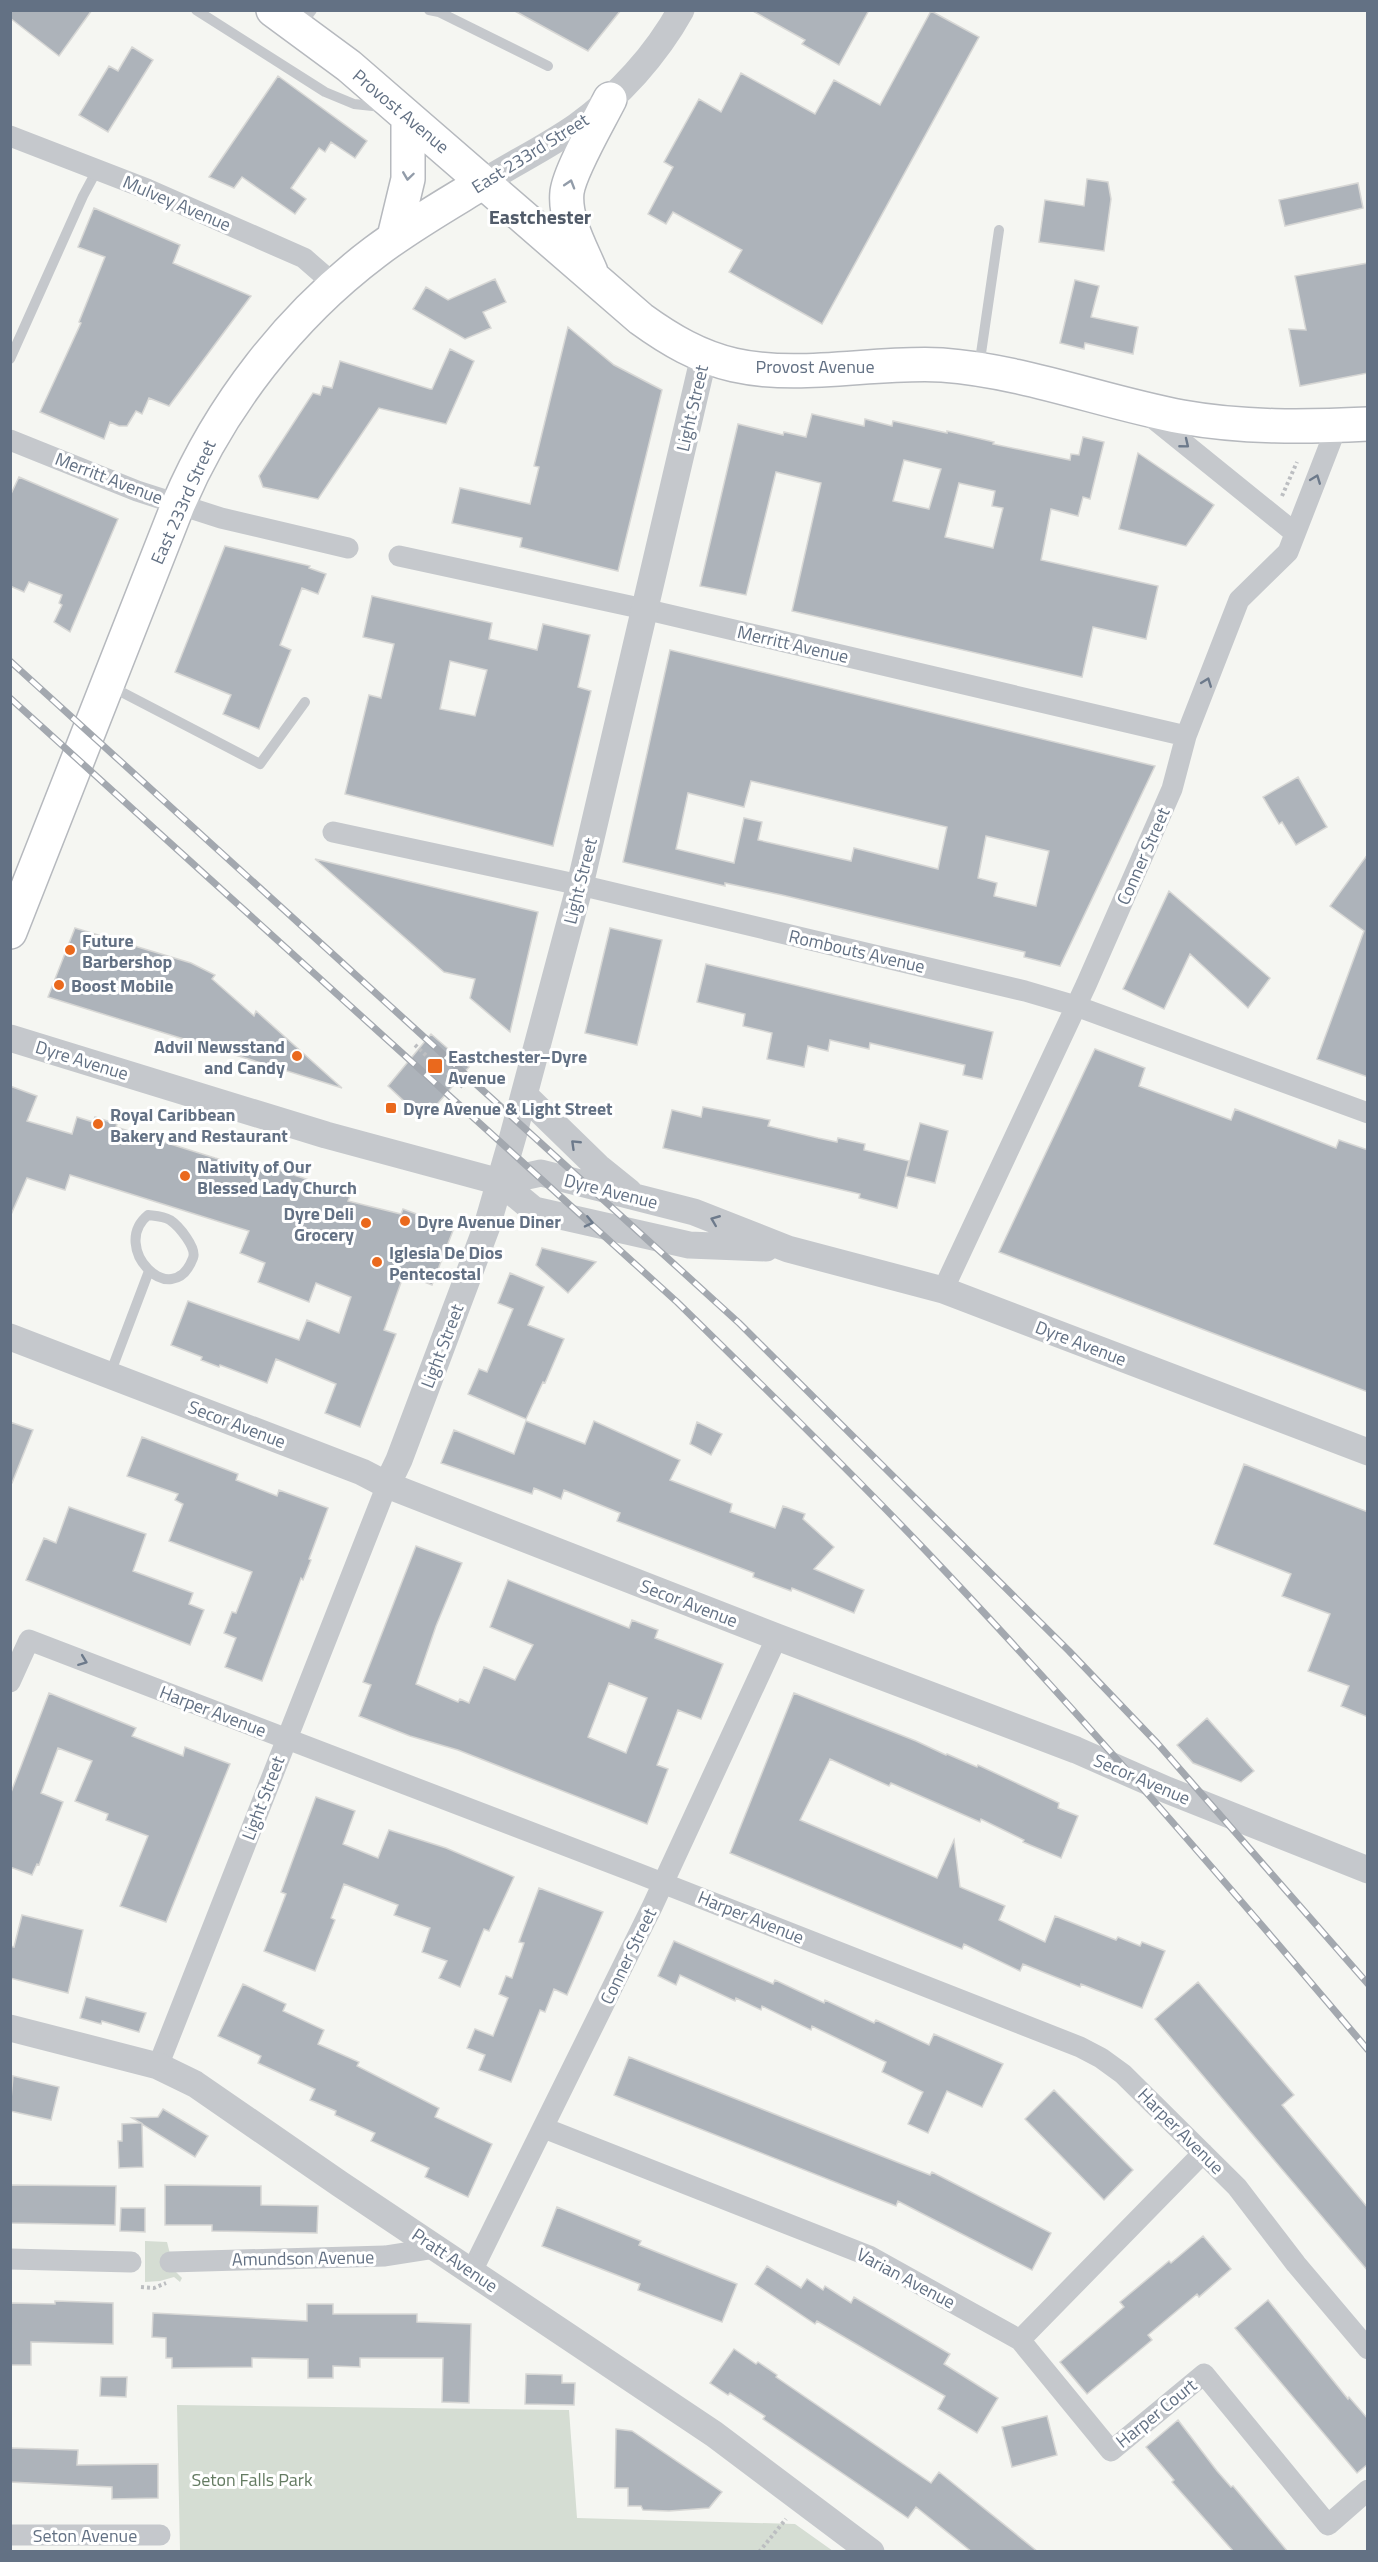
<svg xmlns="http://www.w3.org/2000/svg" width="1378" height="2562" viewBox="0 0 1378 2562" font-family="'Titillium Web',sans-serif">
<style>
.green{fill:#d5ddd3}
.building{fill:#adb3ba;stroke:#d7d7d5;stroke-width:1.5;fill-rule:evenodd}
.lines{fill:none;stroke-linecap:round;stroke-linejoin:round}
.primary-casing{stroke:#b6b9be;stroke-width:36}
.path{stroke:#bcbec1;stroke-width:4;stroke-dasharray:3 3;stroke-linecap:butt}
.service{stroke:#c5c8cc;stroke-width:10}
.minor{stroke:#c5c8cc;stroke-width:21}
.tertiary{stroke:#c5c8cc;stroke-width:27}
.primary{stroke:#fff;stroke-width:33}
.rail-casing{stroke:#a3a8af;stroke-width:7}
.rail{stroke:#fff;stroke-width:4.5;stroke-dasharray:14;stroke-linecap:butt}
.oneway{stroke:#929ca9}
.oneway2{stroke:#6d7a8b}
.poi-dot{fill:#ea691d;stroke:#fff;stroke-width:2}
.labels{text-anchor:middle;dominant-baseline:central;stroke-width:6;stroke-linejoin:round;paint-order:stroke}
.street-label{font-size:18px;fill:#637184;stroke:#fff}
.poi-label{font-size:18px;font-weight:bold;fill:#637184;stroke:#fff;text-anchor:start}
.park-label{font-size:18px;fill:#647b62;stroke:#fff}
.neighbourhood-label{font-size:20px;font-weight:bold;fill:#515b69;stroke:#fff}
</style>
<rect width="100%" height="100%" fill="#f5f6f2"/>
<path class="green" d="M 145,2241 L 167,2242 L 174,2270 L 182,2278 L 180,2282 L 174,2277 L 160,2281 L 145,2282 Z
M 177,2405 L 569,2410 L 577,2518 L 795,2524 L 833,2551 L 180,2551 Z"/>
<path class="building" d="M 10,10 L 92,10 L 59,56 L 10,18 Z
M 513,10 L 621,10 L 588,51 Z
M 751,10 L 869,10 L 839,65 L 802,44 L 805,40 Z
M 931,11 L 979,37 L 822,324 L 729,272 L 742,250 L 673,212 L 666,224 L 648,214 L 673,167 L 664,162 L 699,99 L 721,112 L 741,73 L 815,114 L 834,80 L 880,105 Z
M 132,47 L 153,60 L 108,132 L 79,115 L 109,66 L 118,71 Z
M 278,76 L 367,141 L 355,158 L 331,142 L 325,152 L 319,148 L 291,188 L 306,199 L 295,214 L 242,177 L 234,188 L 209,177 Z
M 1087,179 L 1108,182 L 1111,199 L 1104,251 L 1039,242 L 1045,200 L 1084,206 Z
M 1358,183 L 1363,208 L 1285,226 L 1279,200 Z
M 94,208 L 180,245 L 173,263 L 251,296 L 169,406 L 149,398 L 142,414 L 136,411 L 127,426 L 119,426 L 110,422 L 104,439 L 40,412 L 81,323 L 79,322 L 105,257 L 78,247 Z
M 1368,263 L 1368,373 L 1300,386 L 1289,329 L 1306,330 L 1295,276 Z
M 495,279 L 506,302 L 483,312 L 491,328 L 465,339 L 413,309 L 426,287 L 448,300 Z
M 1075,280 L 1099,286 L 1091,317 L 1138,327 L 1133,354 L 1085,343 L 1084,349 L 1060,343 Z
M 568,327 L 614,365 L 662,390 L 618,571 L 520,547 L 522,538 L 452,523 L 460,488 L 530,504 L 539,467 L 534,466 Z
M 450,349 L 474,361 L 446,424 L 379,408 L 318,499 L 263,487 L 259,476 L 313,393 L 320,395 L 323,386 L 332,388 L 340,361 L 430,389 L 432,389 Z
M 812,414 L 864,426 L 865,419 L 892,426 L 893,421 L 947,433 L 947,431 L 994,442 L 993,444 L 1070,460 L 1071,454 L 1079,455 L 1083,437 L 1104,442 L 1090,499 L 1083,497 L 1078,516 L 1051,509 L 1041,560 L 1158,586 L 1146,639 L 1093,627 L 1082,677 L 792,611 L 821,483 L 776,472 L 746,595 L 700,586 L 738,424 L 783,435 L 784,432 L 806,437 ZM 904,460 L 941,469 L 929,509 L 893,501 ZM 959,483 L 995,491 L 992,506 L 1003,508 L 993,548 L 945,537 Z
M 1138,453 L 1214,505 L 1186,546 L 1119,529 Z
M 19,477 L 118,519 L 70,632 L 54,622 L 62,605 L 59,603 L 62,595 L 29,582 L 24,592 L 10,586 L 10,496 Z
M 225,546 L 310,566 L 309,568 L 326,574 L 318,594 L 302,588 L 280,645 L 291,650 L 259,729 L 223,714 L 231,695 L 175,672 Z
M 372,596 L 492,623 L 489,639 L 537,650 L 543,624 L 590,635 L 578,687 L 591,691 L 553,846 L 345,794 L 369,695 L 381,698 L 394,644 L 363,637 ZM 450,661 L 487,670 L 475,716 L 440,709 Z
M 670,650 L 1155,766 L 1060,966 L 1024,957 L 1025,952 L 782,895 L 725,883 L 725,886 L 623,862 ZM 751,781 L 947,827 L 938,869 L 854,848 L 851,861 L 758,840 L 762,822 L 744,818 L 734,863 L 676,849 L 688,793 L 744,807 ZM 986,836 L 1049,851 L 1036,906 L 994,896 L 997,883 L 978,878 Z
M 1298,777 L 1327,827 L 1296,845 L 1282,822 L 1279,824 L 1263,797 Z
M 1368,854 L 1368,1077 L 1317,1059 L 1364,931 L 1330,906 Z
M 315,859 L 538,912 L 510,1032 L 470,998 L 475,979 L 444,972 Z
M 1169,891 L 1270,978 L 1248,1008 L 1190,954 L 1164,1009 L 1123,989 Z
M 75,928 L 191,963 L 215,975 L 212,979 L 254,1016 L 256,1011 L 342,1088 L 48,997 Z
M 610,928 L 662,940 L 637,1045 L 585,1033 Z
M 706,964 L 993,1032 L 982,1079 L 963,1075 L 965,1065 L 870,1043 L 869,1049 L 830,1040 L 828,1051 L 808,1046 L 804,1067 L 767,1059 L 772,1033 L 743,1026 L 745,1014 L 697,1002 Z
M 431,1034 L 469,1067 L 433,1109 L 405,1102 L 388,1086 Z
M 1095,1049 L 1145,1068 L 1139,1086 L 1231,1120 L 1235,1109 L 1336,1148 L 1339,1140 L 1368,1150 L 1368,1392 L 999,1252 Z
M 10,1086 L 37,1096 L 27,1121 L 72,1134 L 77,1117 L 93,1122 L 95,1117 L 117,1124 L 116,1127 L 215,1158 L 271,1174 L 273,1168 L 351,1194 L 348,1201 L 401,1214 L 403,1209 L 454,1228 L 432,1285 L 404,1274 L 384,1330 L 396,1334 L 360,1427 L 325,1413 L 336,1384 L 276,1359 L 267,1383 L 220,1365 L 219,1367 L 201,1360 L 202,1357 L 171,1345 L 188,1301 L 299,1340 L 307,1320 L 339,1333 L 351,1297 L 316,1283 L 309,1302 L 258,1282 L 265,1263 L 240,1253 L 249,1231 L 70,1175 L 65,1190 L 27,1178 L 10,1217 Z
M 703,1107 L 770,1120 L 768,1126 L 818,1138 L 837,1142 L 838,1138 L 865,1144 L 864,1150 L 909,1161 L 897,1208 L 859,1198 L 860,1194 L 663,1148 L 672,1110 L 701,1117 Z
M 920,1123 L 948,1131 L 935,1183 L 906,1176 Z
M 542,1248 L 581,1258 L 596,1262 L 568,1293 L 536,1265 Z
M 510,1273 L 544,1287 L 528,1325 L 564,1339 L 545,1383 L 543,1382 L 526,1419 L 468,1394 L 479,1369 L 487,1372 L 513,1309 L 498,1303 Z
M 526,1421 L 585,1444 L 594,1421 L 680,1460 L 670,1480 L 732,1504 L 730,1512 L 775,1528 L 783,1506 L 805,1514 L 803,1519 L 834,1547 L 814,1569 L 864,1590 L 854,1613 L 792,1588 L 791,1591 L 753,1577 L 754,1573 L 617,1521 L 620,1513 L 564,1490 L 561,1499 L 534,1488 L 532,1494 L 441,1463 L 454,1430 L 514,1454 Z
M 10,1422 L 33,1430 L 12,1483 L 10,1483 Z
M 697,1422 L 722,1434 L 711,1455 L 690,1444 Z
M 142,1437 L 238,1474 L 236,1480 L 277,1496 L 279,1490 L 328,1508 L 309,1559 L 311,1560 L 303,1580 L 301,1578 L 262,1681 L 225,1667 L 236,1638 L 224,1633 L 232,1612 L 236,1613 L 252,1572 L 169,1541 L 183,1504 L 175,1500 L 178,1494 L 127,1476 Z
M 1244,1464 L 1368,1512 L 1368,1717 L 1341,1706 L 1349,1686 L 1308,1671 L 1330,1614 L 1282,1596 L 1291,1574 L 1214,1544 Z
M 69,1507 L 146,1534 L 133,1571 L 193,1593 L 189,1604 L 204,1610 L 190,1645 L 26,1580 L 44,1538 L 56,1543 Z
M 416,1546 L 462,1563 L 436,1626 L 416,1684 L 458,1702 L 460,1699 L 469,1703 L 484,1667 L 515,1680 L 533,1645 L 490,1627 L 508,1580 L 629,1628 L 632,1620 L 658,1630 L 655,1638 L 723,1664 L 701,1719 L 678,1710 L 657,1765 L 668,1769 L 647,1824 L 458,1750 L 410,1736 L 359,1716 L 371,1685 L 363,1682 ZM 609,1683 L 647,1698 L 626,1753 L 588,1737 Z
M 49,1693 L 136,1728 L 132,1736 L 183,1756 L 185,1747 L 230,1764 L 166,1922 L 120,1906 L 148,1836 L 106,1820 L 108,1814 L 75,1801 L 92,1761 L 58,1748 L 41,1793 L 63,1802 L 39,1865 L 37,1864 L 32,1875 L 10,1867 L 10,1795 Z
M 794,1693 L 916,1741 L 946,1755 L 947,1754 L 977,1767 L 978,1765 L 1059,1803 L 1058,1808 L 1078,1816 L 1061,1858 L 1023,1842 L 1024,1840 L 981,1819 L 980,1822 L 891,1783 L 889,1786 L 830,1759 L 800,1820 L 937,1878 L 954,1840 L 960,1887 L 1005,1906 L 999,1920 L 1045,1942 L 1055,1916 L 1116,1940 L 1118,1937 L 1140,1946 L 1142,1942 L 1165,1951 L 1142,2008 L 1081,1984 L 1080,1987 L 1023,1964 L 1020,1971 L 964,1944 L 962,1949 L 730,1853 Z
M 1207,1718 L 1254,1771 L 1241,1782 L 1193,1763 L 1177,1745 Z
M 316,1797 L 355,1811 L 343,1844 L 378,1858 L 389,1830 L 446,1848 L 514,1877 L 489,1931 L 484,1929 L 460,1987 L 439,1978 L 447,1961 L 422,1952 L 430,1928 L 394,1915 L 398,1905 L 344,1884 L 331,1918 L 335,1920 L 315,1971 L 264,1951 L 286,1894 L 281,1892 Z
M 539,1888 L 603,1912 L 567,1995 L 554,1989 L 545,2012 L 540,2010 L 511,2082 L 479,2070 L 485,2055 L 467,2048 L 475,2029 L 493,2036 L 508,1998 L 499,1994 L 506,1976 L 512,1978 L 524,1943 L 519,1942 Z
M 22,1915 L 83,1930 L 68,1993 L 10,1978 L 10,1946 L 14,1947 Z
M 674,1941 L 773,1984 L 775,1980 L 824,2003 L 825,2000 L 874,2023 L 876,2020 L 929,2045 L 934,2034 L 1003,2064 L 982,2107 L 947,2091 L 928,2133 L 908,2124 L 923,2092 L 882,2072 L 886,2062 L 812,2026 L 811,2030 L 762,2006 L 761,2010 L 736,1998 L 735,2001 L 680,1975 L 676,1985 L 658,1976 Z
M 1198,1982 L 1294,2095 L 1282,2105 L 1368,2208 L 1368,2271 L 1155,2019 Z
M 243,1984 L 286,2004 L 283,2011 L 324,2030 L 318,2044 L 359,2062 L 357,2066 L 439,2108 L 435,2117 L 492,2144 L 468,2197 L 425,2177 L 429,2168 L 371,2141 L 375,2133 L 335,2115 L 336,2111 L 310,2100 L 315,2089 L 258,2063 L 261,2056 L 218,2036 Z
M 86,1997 L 146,2013 L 139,2032 L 102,2021 L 101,2024 L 80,2018 Z
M 629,2057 L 930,2175 L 932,2172 L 1051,2233 L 1032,2270 L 898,2201 L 896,2206 L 614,2095 Z
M 13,2076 L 59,2087 L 51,2120 L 10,2111 Z
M 1054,2090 L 1133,2170 L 1104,2200 L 1025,2119 Z
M 163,2109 L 208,2136 L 195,2157 L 142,2124 L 143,2167 L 119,2168 L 118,2141 L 122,2141 L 122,2124 L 141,2123 L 132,2118 L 158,2117 Z
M 10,2185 L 116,2186 L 115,2225 L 10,2223 Z
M 165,2185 L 261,2186 L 261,2205 L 318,2206 L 317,2233 L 212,2231 L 212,2225 L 165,2225 Z
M 557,2207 L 641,2241 L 639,2245 L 737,2284 L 722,2322 L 638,2290 L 640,2284 L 542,2246 Z
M 121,2208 L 145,2208 L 145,2232 L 120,2231 Z
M 1203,2236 L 1231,2269 L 1199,2297 L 1197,2294 L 1148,2335 L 1152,2340 L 1087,2394 L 1060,2362 L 1124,2307 L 1120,2302 L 1169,2261 L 1171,2263 Z
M 767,2266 L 801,2288 L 807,2279 L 823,2290 L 825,2286 L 851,2303 L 854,2297 L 950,2354 L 944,2364 L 998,2398 L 977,2433 L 938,2409 L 945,2396 L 817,2321 L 815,2324 L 755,2284 Z
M 1268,2300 L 1348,2399 L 1349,2397 L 1368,2419 L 1368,2464 L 1357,2473 L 1235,2328 Z
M 55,2301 L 113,2303 L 113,2344 L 31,2342 L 31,2365 L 11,2365 L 11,2303 L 55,2304 Z
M 307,2304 L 333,2304 L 333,2314 L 417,2314 L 417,2322 L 471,2324 L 469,2403 L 442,2402 L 443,2358 L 360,2358 L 360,2367 L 333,2366 L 333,2378 L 308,2378 L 308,2359 L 252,2358 L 252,2367 L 172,2368 L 172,2358 L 166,2358 L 166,2338 L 152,2337 L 153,2313 L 307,2321 Z
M 734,2349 L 756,2364 L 758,2362 L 777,2375 L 776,2377 L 931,2483 L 939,2472 L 1038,2552 L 972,2552 L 916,2507 L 908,2518 L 763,2419 L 765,2416 L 730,2393 L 728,2395 L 710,2383 Z
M 526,2374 L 562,2375 L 562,2383 L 575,2383 L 574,2405 L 525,2404 Z
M 101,2377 L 127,2377 L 126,2397 L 100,2396 Z
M 1047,2416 L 1057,2455 L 1012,2467 L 1002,2427 Z
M 1178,2420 L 1217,2471 L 1231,2487 L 1233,2486 L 1288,2552 L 1234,2552 L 1172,2482 L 1174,2480 L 1146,2447 Z
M 616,2429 L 632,2431 L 722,2492 L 709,2508 L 669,2511 L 643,2510 L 641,2506 L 628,2506 L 628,2488 L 615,2488 Z
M 10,2448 L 78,2450 L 77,2465 L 158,2464 L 158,2498 L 112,2499 L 112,2487 L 10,2482 Z"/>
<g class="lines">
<defs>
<path id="primary" d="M 273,10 L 349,66 L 641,319 C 670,340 699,357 734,365 C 800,380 875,361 942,365 C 1024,371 1102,402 1182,417 C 1243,428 1306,427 1368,424
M 394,237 L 408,179 L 408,118
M 591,272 C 581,248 564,219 567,192 C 570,170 599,121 610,99
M 10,932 L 178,505 C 220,406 290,316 375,252 C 409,226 446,205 482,183"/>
</defs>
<use href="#primary" class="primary-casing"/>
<path class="path" d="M 1282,496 L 1297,462
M 415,1045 L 432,1061
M 447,1073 L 465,1089
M 141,2287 L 154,2288 L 166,2283
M 759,2552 L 786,2519"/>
<path class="service" d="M 196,10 L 325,92 L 354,104 L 382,107
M 429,10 L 439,12 L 548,66
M 300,26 L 312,10
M 10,359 L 83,196 L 97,170
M 979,367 L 999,230
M 110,686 L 260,764 L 305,702
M 148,1215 C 156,1216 163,1216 170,1220 C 179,1226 197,1248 193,1258 C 172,1313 109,1247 148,1215 Z
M 110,1374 L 149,1271"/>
<path class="minor" d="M 10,136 L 147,189 L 304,258 L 335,285
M 1149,415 L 1295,533
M 10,440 L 137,491 L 221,518 L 348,548
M 399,556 L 644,609 L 1186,736
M 333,832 L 580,885 L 1025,991 L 1076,1006 L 1368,1113
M 943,1290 L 1086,985 L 1172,789 L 1186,736 L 1239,600 L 1288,552 L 1337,426
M 10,1682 L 29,1640 L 637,1873 L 1080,2047 L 1101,2058 L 1123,2074 L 1237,2187 L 1296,2264 L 1368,2349
M 158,2066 L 387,1485
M 544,2128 L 869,2256 L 1020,2340 L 1203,2153
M 10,2259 L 131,2262
M 170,2262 L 385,2256 L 436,2248
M 472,2271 L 652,1907 L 777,1637
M 1020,2340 L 1111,2451 L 1204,2374 L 1328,2525 L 1368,2490
M 10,2535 L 160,2535"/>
<path class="tertiary" d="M 482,183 C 514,163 547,147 577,126 C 619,96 656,55 681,10
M 10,1038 L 326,1135 L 500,1182 L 534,1210 L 689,1245 L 766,1248
M 524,1095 L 598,1167 L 629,1192
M 500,1182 L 541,1173 L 694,1212 L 788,1249 L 943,1290 L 1368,1452
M 10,1337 L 362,1472 L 387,1485 L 777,1637 L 1076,1750 L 1167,1790 L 1368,1870
M 387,1485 L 399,1460 L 487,1226 L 513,1136 L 580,885 L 704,356
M 10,2028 L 158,2066 L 195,2084 L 340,2184 L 714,2434 L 871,2552"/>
<use href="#primary" class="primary"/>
<defs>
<path id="rail" d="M 10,661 L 739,1323 L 1069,1651 L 1157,1743 L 1368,1984
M 10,698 L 677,1302 C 761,1384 846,1467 927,1552 C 1080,1713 1225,1881 1368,2050"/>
</defs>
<use href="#rail" class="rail-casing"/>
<use href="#rail" class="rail"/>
</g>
<defs><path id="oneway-chevron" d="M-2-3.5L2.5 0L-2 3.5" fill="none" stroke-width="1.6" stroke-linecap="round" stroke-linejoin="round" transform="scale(1.5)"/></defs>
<g class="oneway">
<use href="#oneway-chevron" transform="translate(408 176) rotate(98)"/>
<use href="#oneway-chevron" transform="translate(570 184) rotate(-73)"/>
</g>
<g class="oneway2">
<use href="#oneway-chevron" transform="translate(1185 444) rotate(39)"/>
<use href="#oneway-chevron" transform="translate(1316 479) rotate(-69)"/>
<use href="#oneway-chevron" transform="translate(1207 682) rotate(-69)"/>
<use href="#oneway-chevron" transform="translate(575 1144) rotate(-136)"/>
<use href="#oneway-chevron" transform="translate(715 1220) rotate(-158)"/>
<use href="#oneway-chevron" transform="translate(589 1222) rotate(13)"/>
<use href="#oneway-chevron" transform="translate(83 1661) rotate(21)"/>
</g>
<g class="poi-dot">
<circle cx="70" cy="950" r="6"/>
<circle cx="59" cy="985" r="6"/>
<circle cx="297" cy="1056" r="6"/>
<rect x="427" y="1058" width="16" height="16" rx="3"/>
<rect x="385" y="1102" width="12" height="12" rx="3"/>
<circle cx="98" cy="1124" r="6"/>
<circle cx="185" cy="1176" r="6"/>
<circle cx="405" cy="1221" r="6"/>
<circle cx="366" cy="1223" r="6"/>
<circle cx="377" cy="1262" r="6"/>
</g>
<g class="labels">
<g class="street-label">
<text transform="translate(401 111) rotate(40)">Provost Avenue</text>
<text transform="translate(530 153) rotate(-32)">East 233rd Street</text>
<text transform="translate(177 203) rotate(23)">Mulvey Avenue</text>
<text x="815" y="366">Provost Avenue</text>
<text transform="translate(692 408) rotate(-77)">Light Street</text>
<text transform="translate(109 478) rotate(21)">Merritt Avenue</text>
<text transform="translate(183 502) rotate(-66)">East 233rd Street</text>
<text transform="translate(793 644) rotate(13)">Merritt Avenue</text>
<text transform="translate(1143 856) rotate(-66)">Conner Street</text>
<text transform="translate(580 881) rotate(-76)">Light Street</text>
<text transform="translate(857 951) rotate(13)">Rombouts Avenue</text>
<text transform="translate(82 1060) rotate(17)">Dyre Avenue</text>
<text transform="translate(611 1191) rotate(14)">Dyre Avenue</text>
<text transform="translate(1081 1343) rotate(21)">Dyre Avenue</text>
<text transform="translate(442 1346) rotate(-69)">Light Street</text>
<text transform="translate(237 1424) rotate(21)">Secor Avenue</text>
<text transform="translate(689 1603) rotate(21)">Secor Avenue</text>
<text transform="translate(213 1711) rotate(21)">Harper Avenue</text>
<text transform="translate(1142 1779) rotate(23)">Secor Avenue</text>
<text transform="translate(263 1798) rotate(-69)">Light Street</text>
<text transform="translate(751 1917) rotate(22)">Harper Avenue</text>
<text transform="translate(628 1956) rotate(-64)">Conner Street</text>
<text transform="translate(1181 2131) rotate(45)">Harper Avenue</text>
<text transform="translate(303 2258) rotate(-1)">Amundson Avenue</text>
<text transform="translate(455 2260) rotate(34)">Pratt Avenue</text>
<text transform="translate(906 2278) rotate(28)">Varian Avenue</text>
<text transform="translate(1156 2413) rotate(-39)">Harper Court</text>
<text x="85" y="2535">Seton Avenue</text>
</g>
<g class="poi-label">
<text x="82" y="940">Future<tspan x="82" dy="21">Barbershop</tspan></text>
<text x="71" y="985">Boost Mobile</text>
<text x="285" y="1046" text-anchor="end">Advil Newsstand<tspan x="285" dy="21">and Candy</tspan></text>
<text x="448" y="1056">Eastchester–Dyre<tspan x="448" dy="21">Avenue</tspan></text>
<text x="403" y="1108">Dyre Avenue &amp; Light Street</text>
<text x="110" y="1114">Royal Caribbean<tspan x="110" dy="21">Bakery and Restaurant</tspan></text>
<text x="197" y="1166">Nativity of Our<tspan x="197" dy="21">Blessed Lady Church</tspan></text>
<text x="354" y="1213" text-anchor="end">Dyre Deli<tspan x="354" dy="21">Grocery</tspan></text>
<text x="417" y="1221">Dyre Avenue Diner</text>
<text x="389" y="1252">Iglesia De Dios<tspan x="389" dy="21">Pentecostal</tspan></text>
</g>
<g class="park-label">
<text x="252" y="2479">Seton Falls Park</text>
</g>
<g class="neighbourhood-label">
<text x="540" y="216">Eastchester</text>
</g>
</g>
<rect width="1378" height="2562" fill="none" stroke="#637184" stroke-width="24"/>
</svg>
